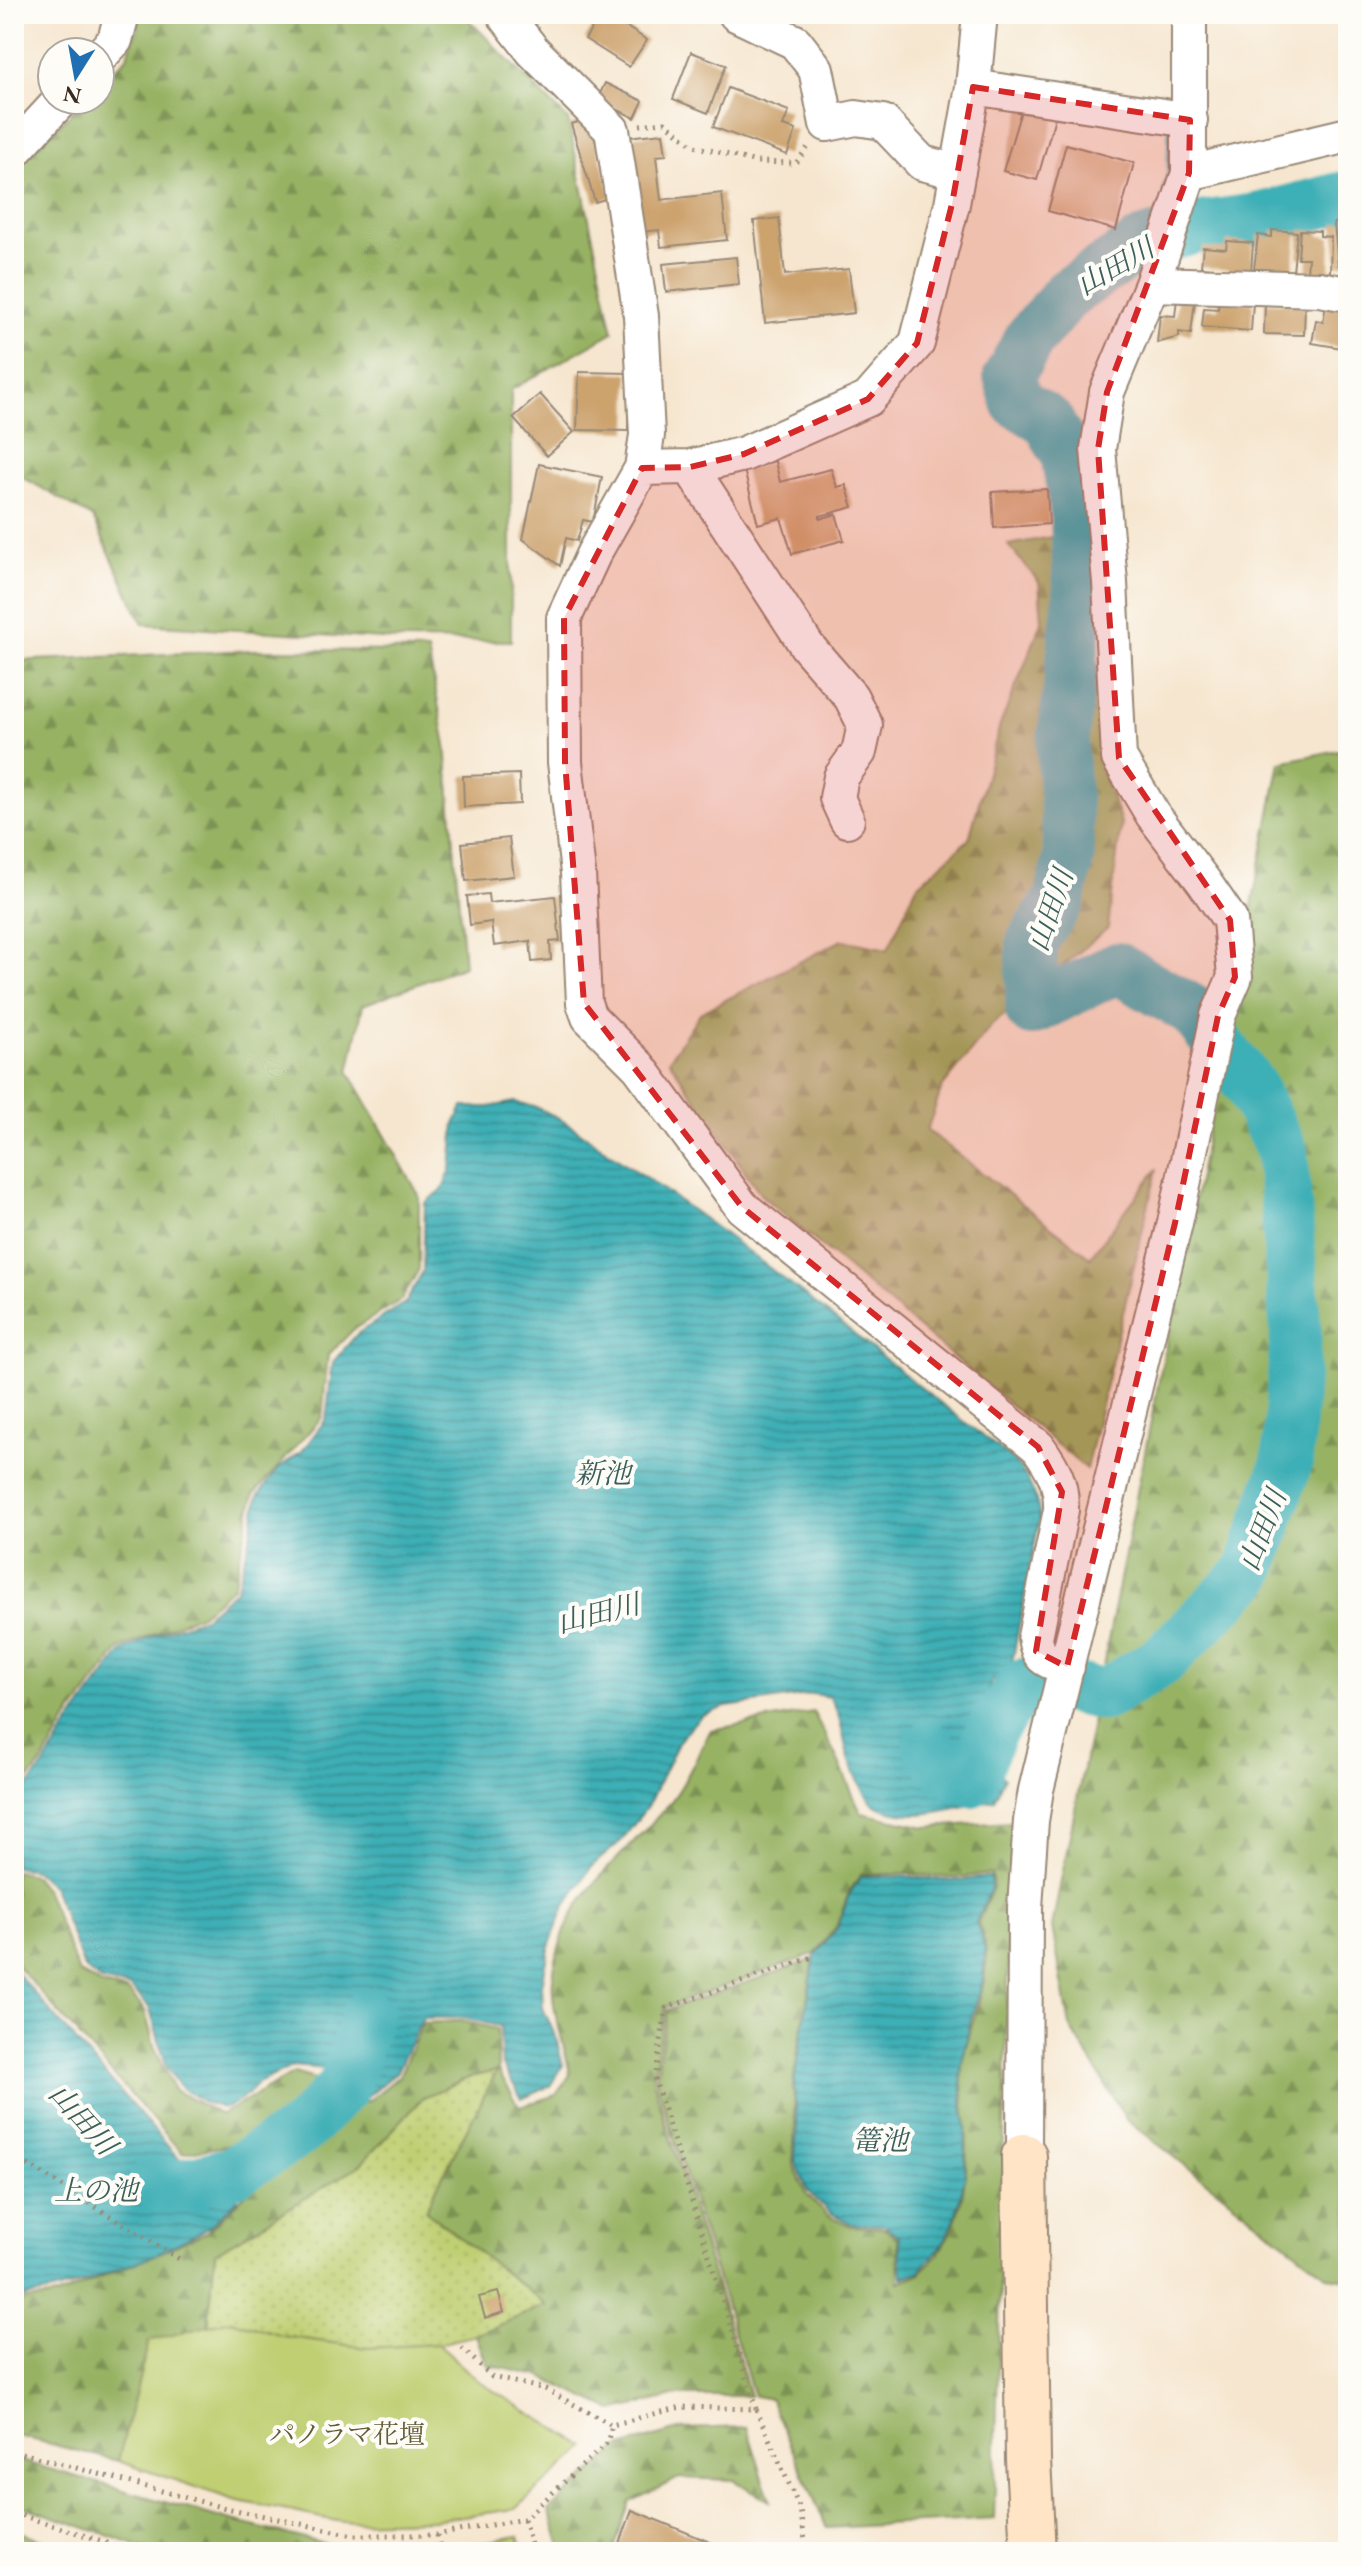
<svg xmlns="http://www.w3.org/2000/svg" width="1362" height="2566" viewBox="0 0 1362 2566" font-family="'EB Garamond','Noto Serif JP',serif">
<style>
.grass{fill:url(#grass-dots);stroke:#7d7c48;stroke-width:2}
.forest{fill:url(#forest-firs);stroke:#696e41;stroke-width:2}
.green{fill:#bfcf72;stroke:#7d7c48;stroke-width:2}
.water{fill:url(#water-rules);stroke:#3c6c6a;stroke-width:2}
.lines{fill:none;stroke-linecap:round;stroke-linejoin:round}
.stream{stroke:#3eafb6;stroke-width:9}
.river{stroke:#3eafb6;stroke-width:52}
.building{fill:#cca26d}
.street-casing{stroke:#988876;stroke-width:38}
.secondary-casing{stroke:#988876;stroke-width:48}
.path{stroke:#988876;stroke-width:5;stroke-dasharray:2 6;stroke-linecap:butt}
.street{stroke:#fff;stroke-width:34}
.secondary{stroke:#ffe4c6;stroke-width:44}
.marked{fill:#d62828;fill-opacity:0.2;stroke:#d62828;stroke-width:6;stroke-dasharray:16 10;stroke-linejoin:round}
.labels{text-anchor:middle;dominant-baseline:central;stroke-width:8;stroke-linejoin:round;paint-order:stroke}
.park-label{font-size:26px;fill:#635c37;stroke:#fdfcf7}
.water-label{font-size:28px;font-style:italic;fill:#3c5f5b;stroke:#fdfcf7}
</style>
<defs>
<pattern id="grass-dots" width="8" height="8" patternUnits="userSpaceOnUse" patternTransform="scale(2)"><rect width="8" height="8" fill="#bfcf72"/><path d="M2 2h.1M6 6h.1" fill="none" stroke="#a5b262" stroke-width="1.8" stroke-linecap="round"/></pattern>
<pattern id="forest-firs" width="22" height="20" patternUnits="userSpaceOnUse" patternTransform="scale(2)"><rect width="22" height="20" fill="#97b264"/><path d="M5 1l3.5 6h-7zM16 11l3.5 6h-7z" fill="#7c9152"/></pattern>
<pattern id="water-rules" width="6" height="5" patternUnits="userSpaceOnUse" patternTransform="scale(2)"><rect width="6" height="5" fill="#3eafb6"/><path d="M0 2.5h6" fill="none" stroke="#358f93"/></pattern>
</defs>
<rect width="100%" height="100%" fill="#fdfcf7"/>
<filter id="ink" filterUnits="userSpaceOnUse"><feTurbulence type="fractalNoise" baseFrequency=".0125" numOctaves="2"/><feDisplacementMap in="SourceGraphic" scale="16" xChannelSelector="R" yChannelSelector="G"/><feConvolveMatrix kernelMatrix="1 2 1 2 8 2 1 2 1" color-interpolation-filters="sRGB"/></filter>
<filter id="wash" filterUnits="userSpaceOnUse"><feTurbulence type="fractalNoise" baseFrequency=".006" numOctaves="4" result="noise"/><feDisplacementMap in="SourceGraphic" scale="32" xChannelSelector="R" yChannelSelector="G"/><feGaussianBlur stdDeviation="1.8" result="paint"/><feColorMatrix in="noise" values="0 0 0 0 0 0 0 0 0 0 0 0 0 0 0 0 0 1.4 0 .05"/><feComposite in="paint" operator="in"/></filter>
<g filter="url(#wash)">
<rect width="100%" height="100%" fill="#f6e6cf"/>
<path class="grass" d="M 498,2071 L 547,2305 L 476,2335 L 438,2344 L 368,2348 L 282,2336 L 231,2320 L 208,2326 L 215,2253 L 360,2165 L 423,2097 L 473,2076 Z"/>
<path class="forest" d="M 142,14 L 463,14 L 568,120 L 613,332 L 511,390 L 511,641 L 398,640 L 143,624 L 93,518 L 14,472 L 14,170 L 84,100 L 100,100 L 100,84 L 127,57 Z
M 1060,508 L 1086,509 L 1096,624 L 1101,768 L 1121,823 L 1108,928 L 992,1025 L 942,1088 L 927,1130 L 1090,1257 L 1157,1169 L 1086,1469 L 762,1196 L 669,1060 L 700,1013 L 842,940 L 888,949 L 916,887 L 969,839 L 1000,725 L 1042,622 L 1039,582 L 1008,545 L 1052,537 Z
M 254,650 L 428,651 L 446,745 L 464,966 L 363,1005 L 349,1072 L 419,1195 L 419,1269 L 402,1299 L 354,1329 L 328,1355 L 322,1417 L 254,1494 L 233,1587 L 201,1614 L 119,1649 L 65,1723 L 43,1762 L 24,1785 L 14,1788 L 14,661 Z
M 1348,748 L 1348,2280 L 1329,2277 L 1126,2119 L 1070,2026 L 1052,1927 L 1280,762 Z
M 813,1712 L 835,1754 L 861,1813 L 926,1827 L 1012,1822 L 994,2519 L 827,2528 L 770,2399 L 754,2396 L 656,2080 L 667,2010 L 814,1959 L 793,2083 L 795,2124 L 793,2163 L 805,2192 L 827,2215 L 851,2226 L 885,2228 L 898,2239 L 899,2282 C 906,2279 916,2277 921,2272 C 962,2236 969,2177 966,2126 C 965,2105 960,2085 962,2065 C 967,2030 992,1978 985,1946 C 984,1938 980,1930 978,1922 L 993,1887 L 991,1874 L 952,1878 L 913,1874 L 861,1874 L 849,1892 L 837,1925 L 815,1954 L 665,2007 L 653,2080 L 750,2396 L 674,2396 L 613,2411 L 540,2376 L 487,2365 L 476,2335 L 546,2305 L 425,2210 L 497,2071 L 473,2076 L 423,2097 L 360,2165 L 215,2253 L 208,2326 L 149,2341 L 118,2461 L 14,2435 L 14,2302 L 58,2296 L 207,2232 L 348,2094 L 367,2102 L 399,2076 L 423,2023 L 460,2021 L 497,2029 L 498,2071 L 520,2107 L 556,2095 L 570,2075 C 566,2044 550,2012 553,1979 C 561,1896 619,1863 668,1805 C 686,1784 697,1754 711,1730 Z
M 14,1871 L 33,1875 L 46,1891 L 79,1973 L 101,1985 L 128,1991 L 145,2011 L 154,2046 L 174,2090 L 221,2115 L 294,2073 L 318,2080 L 327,2089 L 301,2118 L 232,2145 L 182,2153 L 14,1962 Z
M 747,2427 L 770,2501 L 734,2480 L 679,2478 L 630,2502 L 613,2552 L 563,2552 L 549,2510 L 618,2448 L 681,2429 Z
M 14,2459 L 228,2520 L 346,2549 L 372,2549 L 372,2552 L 158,2552 L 150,2550 L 14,2503 Z
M 14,2530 L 78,2552 L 14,2552 Z"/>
<path class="green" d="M 231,2320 L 282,2336 L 368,2348 L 438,2344 L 481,2383 L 586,2447 L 515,2509 L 433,2520 L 342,2522 L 234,2500 L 118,2461 L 149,2341 Z
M 519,2536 L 524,2552 L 372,2552 L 372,2549 L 446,2549 Z"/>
<path class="water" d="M 515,1102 C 554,1108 587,1138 620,1160 C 758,1252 884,1361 1015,1461 C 1029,1479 1036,1495 1040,1517 L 1012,1663 L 1003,1679 L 992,1680 L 963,1753 L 966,1762 L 997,1771 L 1004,1778 L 994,1800 C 958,1806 907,1826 874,1804 C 865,1798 851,1766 848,1755 C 842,1735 842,1715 829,1697 L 814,1694 L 726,1707 L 702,1715 L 687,1730 L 678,1743 L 647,1807 L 622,1840 L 592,1866 L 565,1906 L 550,1944 L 542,1985 L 543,2008 L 556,2038 L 563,2065 L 550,2086 L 522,2099 L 502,2065 L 500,2026 L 462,2018 L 423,2018 L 396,2073 L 366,2097 L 324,2069 L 293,2066 L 258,2083 L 242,2099 L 225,2109 L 206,2103 L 181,2088 L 167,2068 L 149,2007 L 130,1987 L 101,1981 L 84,1968 L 53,1887 L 35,1870 L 14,1867 L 14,1793 L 26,1789 L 45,1764 L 69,1724 L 122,1651 L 158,1634 L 203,1618 L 236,1590 L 249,1543 L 258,1496 L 278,1469 L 302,1451 L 326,1419 L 333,1362 L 357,1334 L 406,1302 L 423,1271 L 425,1203 L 443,1189 L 451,1169 L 455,1124 L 463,1107 L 489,1107 Z
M 861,1876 L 913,1877 L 951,1881 L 990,1877 L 991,1888 L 976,1922 L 985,1949 L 983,1980 L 971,2019 L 961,2067 L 962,2100 L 966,2124 L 965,2177 L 955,2218 L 942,2245 L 919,2272 L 902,2278 L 899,2237 L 885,2225 L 852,2224 L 829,2212 L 807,2190 L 795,2161 L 797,2123 L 794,2083 L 815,1956 L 838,1927 L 849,1895 Z
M 14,1970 L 179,2159 L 216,2158 L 238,2199 L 208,2228 L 157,2254 L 88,2281 L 56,2291 L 14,2300 Z"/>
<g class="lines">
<path class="stream" d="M 1166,191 L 1171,172 L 1172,122
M 1019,358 L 1004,349 L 1036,301 L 1158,217 L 1161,209"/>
<path class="river" d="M 929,1747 L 942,1765 L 971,1781 L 993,1727 L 1024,1684 L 1045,1682 L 1104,1695 L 1161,1661 L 1249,1574 L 1287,1462 L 1296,1335 L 1282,1151 L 1250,1085 L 1192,1010 L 1117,968 L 1031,1010 L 1032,942 L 1060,899 L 1069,854 L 1062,750 L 1079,595 L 1076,513 L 1066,454 L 1048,421 L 1017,402 L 1009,376 L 1030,338 L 1067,294 L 1143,243 L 1200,227 L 1257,219 L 1348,196
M 154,2183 L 161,2185 L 181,2185 L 233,2172 L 300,2131 L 344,2086 L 367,2015"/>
</g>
<g id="blocks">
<path class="building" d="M 601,14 L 606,14 L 647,40 L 629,67 L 585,39 Z
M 691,52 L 726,65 L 708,113 L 673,99 Z
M 605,83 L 643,101 L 635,118 L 597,100 Z
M 728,88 L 789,111 L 783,126 L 796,130 L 787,155 L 713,127 Z
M 1023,104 L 1056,114 L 1037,180 L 1003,171 Z
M 589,119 L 612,197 L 595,202 L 571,124 Z
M 663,133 L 666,155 L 656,156 L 661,200 L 722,193 L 727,240 L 661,247 L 659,230 L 639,232 L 627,137 Z
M 1066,144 L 1134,163 L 1116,230 L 1048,211 Z
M 779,218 L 785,275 L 849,269 L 854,313 L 765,323 L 754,221 Z
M 1348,222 L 1348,264 L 1338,265 L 1334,223 Z
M 1272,230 L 1297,232 L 1293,272 L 1254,269 L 1258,235 L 1272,237 Z
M 1300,230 L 1320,231 L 1320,236 L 1331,237 L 1330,275 L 1307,273 L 1308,258 L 1298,258 Z
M 1227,241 L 1253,243 L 1251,272 L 1201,267 L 1203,247 L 1226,249 Z
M 736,257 L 739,284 L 666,292 L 663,264 Z
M 1177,299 L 1195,300 L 1191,334 L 1179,332 L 1179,337 L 1157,343 L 1160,315 L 1175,316 Z
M 1219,300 L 1253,303 L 1251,331 L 1202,327 L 1204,308 L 1218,309 Z
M 1265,302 L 1305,304 L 1304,335 L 1264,334 Z
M 1326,305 L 1345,309 L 1344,316 L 1348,317 L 1348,349 L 1312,343 L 1316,320 L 1323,322 Z
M 579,372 L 629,373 L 628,431 L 577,430 Z
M 540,394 L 574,432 L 547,456 L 513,418 Z
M 775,461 L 780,482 L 831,469 L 837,487 L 846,485 L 853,507 L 820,516 L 820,519 L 836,514 L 844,540 L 792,554 L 781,518 L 758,524 L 744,470 Z
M 539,464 L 602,477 L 593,522 L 583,520 L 577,541 L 566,538 L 560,566 L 523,539 Z
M 1047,489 L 1049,524 L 994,528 L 992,492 Z
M 519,774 L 520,804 L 464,807 L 463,776 Z
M 509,838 L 514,876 L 466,881 L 462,843 Z
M 488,894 L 489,903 L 555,896 L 560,941 L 550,942 L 551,960 L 532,962 L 530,941 L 494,946 L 491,922 L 470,925 L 467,896 Z
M 498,2292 L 504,2312 L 485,2318 L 479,2297 Z
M 632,2510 L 734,2552 L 617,2552 Z"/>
</g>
</g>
<g filter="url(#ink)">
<use href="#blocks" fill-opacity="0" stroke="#988876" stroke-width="2"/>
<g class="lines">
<defs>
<path id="street" d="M 504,14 L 533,51 L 612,130 L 641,316 L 647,435 L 642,468 L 594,553 L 564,618 L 565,762 L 578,873 L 584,1003 L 589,1017 L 639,1067 L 742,1207 L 1038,1447 C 1053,1468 1062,1483 1061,1510 L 1035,1637 C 1038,1661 1047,1660 1067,1667
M 736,14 L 795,42 L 816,69 L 827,124 L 856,118 L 883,122 L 922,163 L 958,172
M 100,56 L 115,40 L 122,14
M 973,87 L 1190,120
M 14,151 L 61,100
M 1189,173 L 1348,135
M 1152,284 L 1319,289 L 1348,294
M 690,467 L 807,646 L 851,697 L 865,725 L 859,752 L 841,777 L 837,798 L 847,820
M 642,468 L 690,467 L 744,454 L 868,399 L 917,343 L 952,204 L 973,87 L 980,14
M 1024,2156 L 1025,1907 L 1031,1821 L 1036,1790 L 1175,1223 L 1218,1016 L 1235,977 L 1230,920 L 1204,882 L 1153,815 L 1119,758 L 1110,582 L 1098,449 L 1107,392 L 1152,284 L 1189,173 L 1189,14"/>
<path id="secondary" d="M 1024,2156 L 1028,2460 L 1033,2552"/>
</defs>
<use href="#street" class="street-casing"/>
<use href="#secondary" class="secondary-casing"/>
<path class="path" d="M 640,125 L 665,122 L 694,146 L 757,162 L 796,163 L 808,147
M 14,2156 L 181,2260
M 462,2348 L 492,2377 L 545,2389 L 612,2425
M 756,2409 L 655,2080 L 666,2008 L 813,1957
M 14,2451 L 217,2506 L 353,2535 L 437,2535 L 524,2519 L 607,2443 L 612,2425 L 681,2407 L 756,2409 L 800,2509 L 807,2552
M 14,2513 L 137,2552
M 524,2519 L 533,2552
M 437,2535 L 440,2547 L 464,2552"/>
<use href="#street" class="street"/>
<use href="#secondary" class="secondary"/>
</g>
</g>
<path class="marked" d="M 973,87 L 1190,120 L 1189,173 L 1107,392 L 1098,449 L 1119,758 L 1230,920 L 1235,977 L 1218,1016 L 1175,1223 L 1067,1667 L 1036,1651 L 1062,1492 L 1038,1447 L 742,1207 L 584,1003 L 565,762 L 564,618 L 642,468 L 690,467 L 744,454 L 868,399 L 917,343 L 952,204 Z"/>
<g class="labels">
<g class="park-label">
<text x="347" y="2434">パノラマ花壇</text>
</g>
<g class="water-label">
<text transform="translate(1115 266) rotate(-30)">山田川</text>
<text transform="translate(1050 910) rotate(-71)">山田川</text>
<text x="603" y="1473">新池</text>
<text transform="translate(1262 1530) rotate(-69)">山田川</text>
<text transform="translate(598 1613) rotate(-14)">山田川</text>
<text transform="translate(83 2119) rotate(48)">山田川</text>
<text x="880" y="2140">篭池</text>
<text x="96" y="2190">上の池</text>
</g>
</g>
<rect width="1362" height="2566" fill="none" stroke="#fdfcf7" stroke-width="48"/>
<g transform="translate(76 76) rotate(191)"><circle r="38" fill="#fdfcf7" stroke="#afa8a0" stroke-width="2"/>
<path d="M0-6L14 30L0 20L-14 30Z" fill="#1f6fb2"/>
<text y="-12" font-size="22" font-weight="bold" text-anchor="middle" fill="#3b2a1e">N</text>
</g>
</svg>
